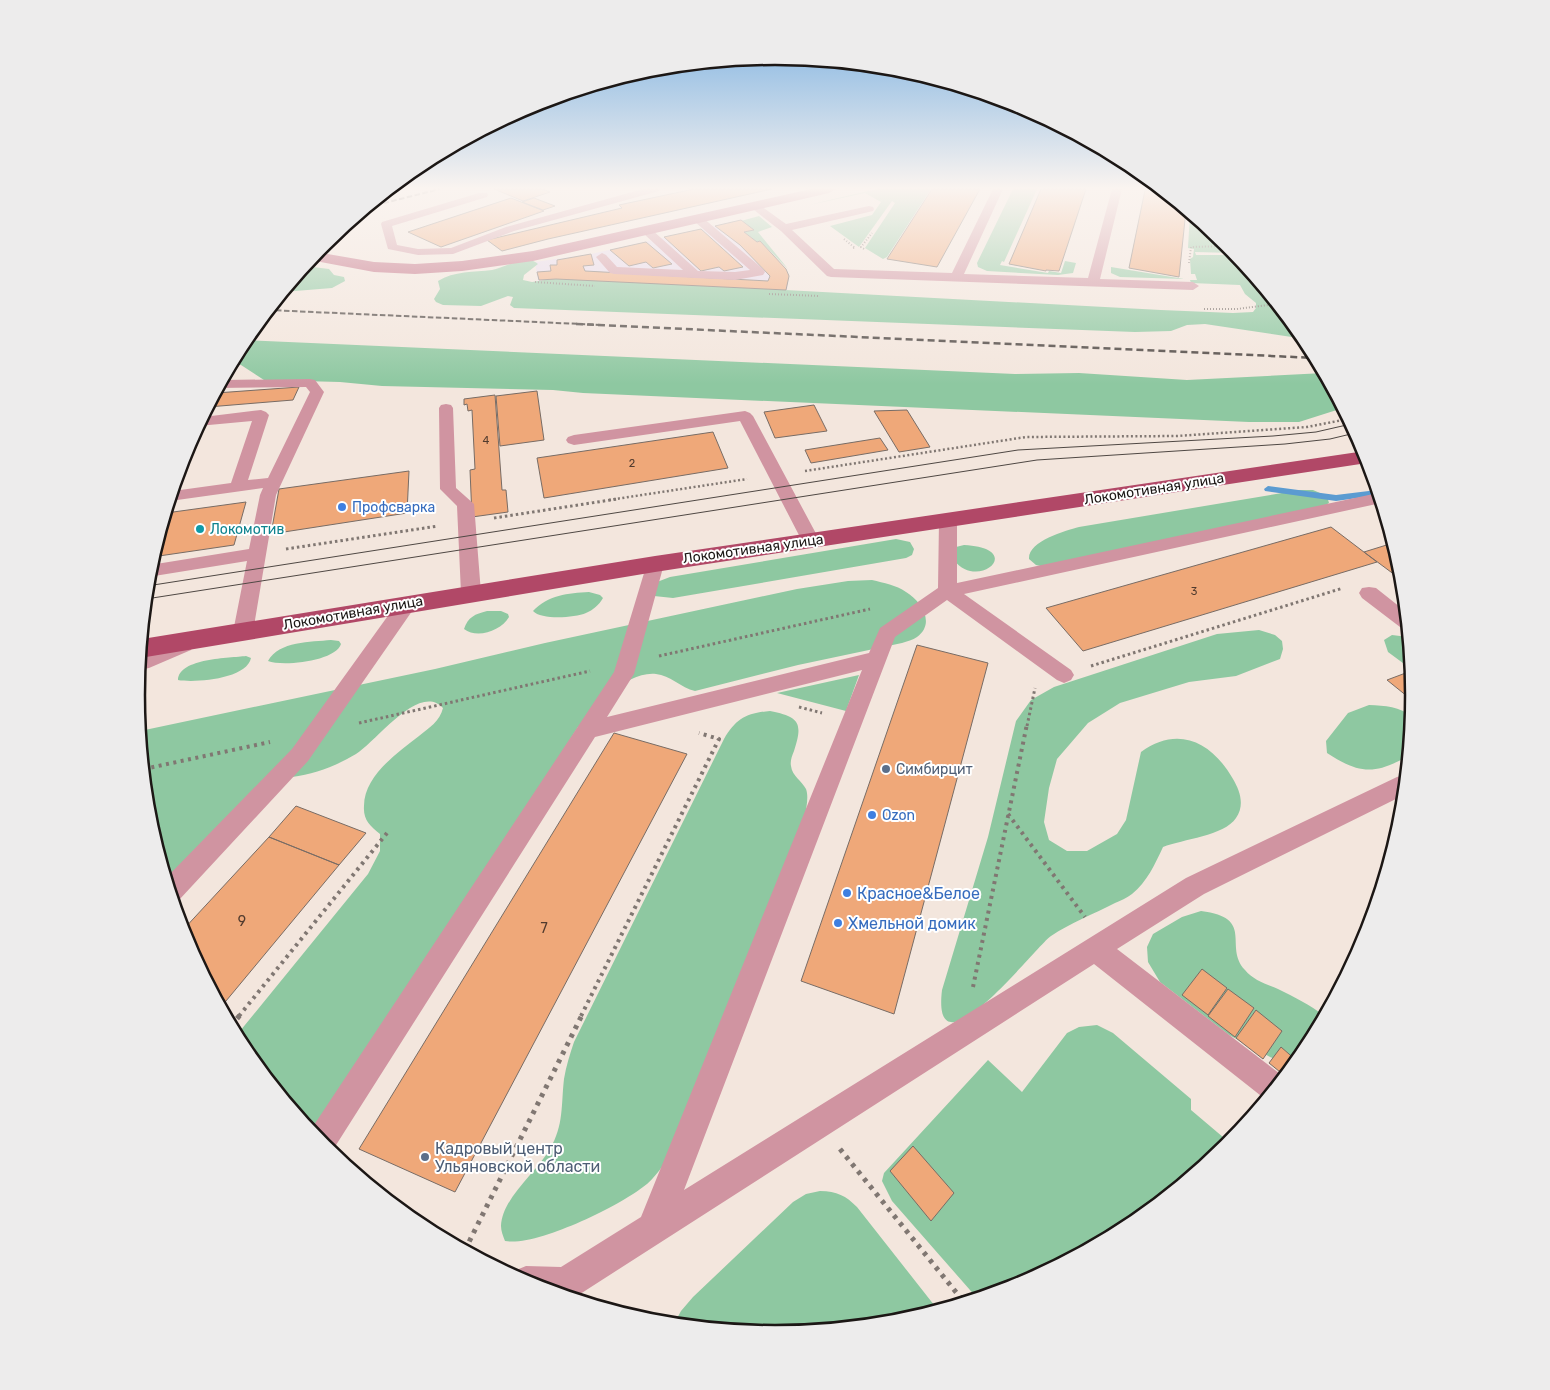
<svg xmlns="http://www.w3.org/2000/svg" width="1550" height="1390" viewBox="0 0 1550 1390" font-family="Rubik,sans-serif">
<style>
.industrial{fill:#e6d9ed}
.green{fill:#8ec8a1}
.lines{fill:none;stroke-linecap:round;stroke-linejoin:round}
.stream{fill:#5b9bd1;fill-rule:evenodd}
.building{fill:#efa879;stroke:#786c65}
.path-far4{stroke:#807772;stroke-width:2;stroke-dasharray:1 2;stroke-linecap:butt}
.path-far3{stroke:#807772;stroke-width:2.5;stroke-dasharray:2 2.5;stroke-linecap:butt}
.path-far2{stroke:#807772;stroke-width:3;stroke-dasharray:2.5 3;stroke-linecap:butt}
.path-far1{stroke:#807772;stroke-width:4;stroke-dasharray:3 4.5;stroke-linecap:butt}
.path{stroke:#807772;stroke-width:5;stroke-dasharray:4 5.5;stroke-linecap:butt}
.lane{fill:#d094a1;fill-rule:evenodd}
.street{fill:#d094a1;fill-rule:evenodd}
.secondary{fill:#c0697f;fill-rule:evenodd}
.primary{fill:#b14867;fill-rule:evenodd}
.tram{stroke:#4f4844;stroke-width:1}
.rail-far1{stroke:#4f4844;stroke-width:2;stroke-dasharray:5.5 2.5;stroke-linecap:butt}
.rail{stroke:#4f4844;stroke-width:2.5;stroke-dasharray:7 4;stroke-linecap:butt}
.shop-dot{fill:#3f7fe0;stroke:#fff;stroke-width:2}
.culture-dot{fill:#0f9aa8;stroke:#fff;stroke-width:2}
.service-dot{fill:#5c6f8a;stroke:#fff;stroke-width:2}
.labels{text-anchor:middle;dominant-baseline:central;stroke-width:4;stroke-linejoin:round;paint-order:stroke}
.number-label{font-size:11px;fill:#513b2e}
.street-label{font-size:14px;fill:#1c1715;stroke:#fff}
.shop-label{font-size:14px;fill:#366cbe;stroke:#fff;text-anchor:start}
.culture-label{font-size:14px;fill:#0d838f;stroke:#fff;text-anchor:start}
.service-label{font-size:14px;fill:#4e5e75;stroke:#fff;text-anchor:start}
.near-number-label{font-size:14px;fill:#513b2e}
.near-shop-label{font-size:16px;fill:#366cbe;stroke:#fff;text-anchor:start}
.near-service-label{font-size:16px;fill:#4e5e75;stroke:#fff;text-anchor:start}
.rim{fill:none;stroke:#1c1715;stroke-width:2.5}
</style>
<rect width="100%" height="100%" fill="#f3e6dd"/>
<path class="industrial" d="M 741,220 L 754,230 L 760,241 L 786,269 L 789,276 L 787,290 L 556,279 L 538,281 L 535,262 L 591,254 Z"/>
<path class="green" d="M 876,189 L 931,189 L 887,257 L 883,259 L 865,248 L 895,203 L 892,201 L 859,247 L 830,226 L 872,215 L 881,202 L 865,193 L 809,205 Z
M 1013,189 L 1037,189 L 1004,262 L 1002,261 L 1000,265 L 1048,273 L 1049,271 L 1061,273 L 1065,261 L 1076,263 L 1073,273 L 1058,275 L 987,271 L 978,267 L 977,263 Z
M 1190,213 L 1227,244 L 1234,253 L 1195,252 L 1196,255 L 1236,255 L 1305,339 L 1205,324 L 1187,325 L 1171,331 L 1135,332 L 514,308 L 510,305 L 513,297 L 508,296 L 481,306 L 443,305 L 436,302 L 434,299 L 440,289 L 438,281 C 454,271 474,272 492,270 C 505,268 527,253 538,264 L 524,275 L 523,280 L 532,282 L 557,278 L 1161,310 L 1233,313 L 1253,312 L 1256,308 L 1256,303 L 1245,294 L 1240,285 L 1191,283 L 1190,280 L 1197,280 L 1195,274 L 1191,274 L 1190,259 L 1193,257 L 1194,249 L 1188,248 Z
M 759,216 L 772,227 L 758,232 L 788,269 L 760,241 L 757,242 L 744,232 L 753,230 L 741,221 Z
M 305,266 L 329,269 L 334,275 L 344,277 L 345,281 L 332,288 L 283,292 Z
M 1111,267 L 1184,279 L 1120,277 L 1111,273 Z
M 244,340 L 1015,374 L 1079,373 L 1187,380 L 1324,373 L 1343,408 L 1299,422 L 1249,422 L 583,393 L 553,390 L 382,386 L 340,382 L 264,380 L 241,365 L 231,364 Z
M 1300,490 L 1313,490 L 1327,496 L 1329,503 L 1324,506 L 1045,567 L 1036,565 L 1029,559 C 1028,541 1065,531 1079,527 Z
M 896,539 L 910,542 L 914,549 L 912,555 L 906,558 L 673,598 L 654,596 L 657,582 L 670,577 Z
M 964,545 C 1027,548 978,592 954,560 L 956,547 Z
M 872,580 C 884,583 896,585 906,592 C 921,601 936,623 917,637 C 913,640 907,641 902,643 L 798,665 L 695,691 C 681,688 670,675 656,674 C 625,671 599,707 578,727 L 316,1137 L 244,1050 L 236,1036 L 368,874 L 380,851 L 380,834 C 370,826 363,820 364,806 C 364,776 397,753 419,736 C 429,728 440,721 443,708 C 419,682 376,742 356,754 C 336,766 315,774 292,777 L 168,885 L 148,819 L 140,731 L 435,669 L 545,643 L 797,589 L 848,581 Z
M 589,592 L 600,595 L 603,598 C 599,605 593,610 586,613 C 574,618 541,620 533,611 C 548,595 568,593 589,592 Z
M 487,611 L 501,611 L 508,614 L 509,617 C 501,631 477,639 464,629 C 468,617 475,614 487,611 Z
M 1259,630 L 1275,635 L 1282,641 L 1283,649 L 1280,659 L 1236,676 L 1189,682 L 1120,703 L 1088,723 L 1057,759 L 1049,788 L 1044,822 L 1049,840 L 1067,851 L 1087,851 L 1117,834 L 1126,820 L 1141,752 C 1178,725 1212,742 1233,779 C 1240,791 1245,805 1236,818 C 1224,836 1183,839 1163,847 C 1155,864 1147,882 1132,894 C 1127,898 1120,901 1115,903 C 1094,914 1070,923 1051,936 C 1036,946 931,1083 942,990 L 988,837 L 1016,721 L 1031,700 L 1054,687 L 1217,634 Z
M 1392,635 L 1408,637 L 1411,669 L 1388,652 L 1384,640 Z
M 331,640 L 339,641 L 341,644 C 336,661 283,667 268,661 C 279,641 311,642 331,640 Z
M 246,656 L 251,658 C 247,679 195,683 178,680 C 179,658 230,658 246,656 Z
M 859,675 L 846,711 L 777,693 Z
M 1369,705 C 1385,706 1400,706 1412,717 L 1408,756 C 1375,775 1359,774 1327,753 L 1326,741 L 1348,713 Z
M 770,711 C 800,717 803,723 794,751 C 792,756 790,761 791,766 C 792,776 802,781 806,789 C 809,797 806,808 805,817 L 673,1152 C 664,1163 655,1179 643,1187 C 617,1207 536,1247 505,1241 C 503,1236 501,1231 501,1226 C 502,1198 536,1173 550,1149 C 564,1125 561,1105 564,1079 C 566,1066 570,1054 574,1042 L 724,739 C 736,719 746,713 770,711 Z
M 1201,911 C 1256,918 1223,946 1245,970 C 1253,980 1266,984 1278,989 C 1294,997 1311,1005 1324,1016 L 1306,1050 L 1291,1068 L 1229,1035 L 1160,982 L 1148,962 L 1147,947 L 1153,934 L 1182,917 Z
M 1097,1025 L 1113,1033 L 1191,1099 L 1191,1110 L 1230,1143 L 1130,1226 L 1019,1285 L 977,1298 L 892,1201 L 882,1181 L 884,1173 L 988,1060 L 1022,1092 L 1067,1033 L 1079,1027 Z
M 820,1191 C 837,1191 846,1196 857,1207 L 938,1310 L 899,1322 L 775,1334 L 674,1324 L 681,1311 L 693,1297 L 793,1202 L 806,1194 Z"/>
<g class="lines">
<path class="stream" d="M 1268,486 L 1336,495 L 1377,490 L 1379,495 L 1336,501 L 1265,491 L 1264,489 Z"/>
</g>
<path class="building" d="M 494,189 L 542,189 L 550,192 L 523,201 Z
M 694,189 L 772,189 L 548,239 L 502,251 L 487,240 L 622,208 L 619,205 Z
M 932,189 L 980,189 L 937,267 L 887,259 Z
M 1041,189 L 1086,189 L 1059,271 L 1046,270 L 1046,271 L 1009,264 Z
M 1145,190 L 1165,193 L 1186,210 L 1179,277 L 1129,268 Z
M 511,198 L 544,211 L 441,247 L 408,232 Z
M 534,198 L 555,206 L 543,210 L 522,202 Z
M 741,220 L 754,230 L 744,232 L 757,242 L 760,241 L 786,269 L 789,276 L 786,290 L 556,279 L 539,280 L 537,272 L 551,271 L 550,265 L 557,265 L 557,260 L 591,254 L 594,265 L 583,266 L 585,271 L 768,281 L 770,276 L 740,245 L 715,226 Z
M 701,229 L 743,267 L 724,271 L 719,267 L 701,271 L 664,237 Z
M 646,242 L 672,264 L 653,268 L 646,262 L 629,266 L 610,250 Z
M 299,387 L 293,400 L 208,407 L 216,393 Z
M 537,391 L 544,440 L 500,446 L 496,396 Z
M 495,395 L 502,490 L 506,490 L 508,512 L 472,517 L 470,470 L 475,469 L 472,410 L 468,411 L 467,404 L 464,405 L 464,399 Z
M 814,405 L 827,431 L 775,438 L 764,412 Z
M 907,410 L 930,447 L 899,452 L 874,411 Z
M 713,432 L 728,468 L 544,498 L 537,458 Z
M 880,438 L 888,450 L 811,463 L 805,450 Z
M 409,471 L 407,513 L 271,534 L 279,489 Z
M 246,502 L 234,545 L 152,557 L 166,513 Z
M 1331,527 L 1377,562 L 1083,651 L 1046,608 Z
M 1393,543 L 1402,571 L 1403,581 L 1364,552 Z
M 917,645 L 988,663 L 894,1014 L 801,981 Z
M 1411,671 L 1414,695 L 1413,701 L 1387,680 Z
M 614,733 L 687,754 L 455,1192 L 359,1149 Z
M 296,806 L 366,833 L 339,865 L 269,837 Z
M 269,837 L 339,865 L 221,1007 L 185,939 L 182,931 Z
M 1202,969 L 1227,988 L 1208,1015 L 1182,995 Z
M 1228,989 L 1254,1008 L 1235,1037 L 1208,1016 Z
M 1256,1010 L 1282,1031 L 1263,1059 L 1236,1038 Z
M 1281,1047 L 1297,1061 L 1285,1076 L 1269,1063 Z
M 913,1146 L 954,1193 L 931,1221 L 890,1171 Z"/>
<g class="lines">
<path class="path-far4" d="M 844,239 L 855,248 L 853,248
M 864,249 L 861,247 L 872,233
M 1189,263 L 1191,247 L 1226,246
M 535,282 L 595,286
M 769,294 L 820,296
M 1204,309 L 1237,309 L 1276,304"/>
<path class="path-far3" d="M 805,471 L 1026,437 L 1177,436 L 1307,427 L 1348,419
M 609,500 L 747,479"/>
<path class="path-far2" d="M 494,518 L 617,499
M 286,549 L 438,526
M 659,656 L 870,609
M 1091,666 L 1343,588
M 799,707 L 822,713
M 359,723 L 590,671
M 1027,726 L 1035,688"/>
<path class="path-far1" d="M 144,769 L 270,742
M 1008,814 L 1085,917
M 973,987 L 1027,724
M 239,1016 L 387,833
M 581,1016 L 719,739 L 699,733"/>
<path class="path" d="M 231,1026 L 240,1015
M 840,1149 L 964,1302
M 465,1250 L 582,1015"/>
<path class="lane" d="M 643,189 L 660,189 L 659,191 L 514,231 L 453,254 L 418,255 L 388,249 L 381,224 L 382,222 L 479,193 L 487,193 L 488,195 L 487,197 L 392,226 L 397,245 L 418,249 L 451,248 L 506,227 Z
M 993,189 L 1003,189 L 964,274 L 1088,278 L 1112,189 L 1122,189 L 1100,279 L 1193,282 L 1199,286 L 1193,290 L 831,277 L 827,276 L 781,231 L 749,206 L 754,203 L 758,204 L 786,224 L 869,206 L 873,207 L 874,209 L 873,211 L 792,230 L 834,269 L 952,273 Z
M 698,216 L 702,217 L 763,269 L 765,272 L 763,275 L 735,280 L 614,274 L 610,273 L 596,257 L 602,253 L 606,255 L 617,267 L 683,270 L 643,233 L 641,231 L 647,228 L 651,229 L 698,271 L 735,272 L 750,270 L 694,221 L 693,219 Z
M 310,379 L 315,380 L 324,392 L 276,495 L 253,632 L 250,637 L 243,639 L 236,637 L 233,632 L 247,561 L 148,577 L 150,565 L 249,549 L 260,495 L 263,488 L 170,501 L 173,491 L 231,483 L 252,421 L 198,426 L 203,417 L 261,410 L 266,412 L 269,415 L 248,480 L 268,478 L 310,392 L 306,387 L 218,388 L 223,380 Z
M 446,404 L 451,405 L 453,408 L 456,488 L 474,504 L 481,593 L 478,598 L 471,599 L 464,598 L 461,593 L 457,506 L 440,489 L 439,408 L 441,405 Z
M 745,411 L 750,413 L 753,416 L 820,541 L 817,545 L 811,547 L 805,545 L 802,541 L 740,421 L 574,445 L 568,443 L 566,440 L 568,437 L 574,435 Z
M 1378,493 L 1381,503 L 964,594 L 1071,670 L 1074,675 L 1071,680 L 1064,683 L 1057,680 L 947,600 L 895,637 L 684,1190 L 1186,878 L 1397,777 L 1406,775 L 1404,795 L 1204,894 L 1117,949 L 1284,1077 L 1265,1099 L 1094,964 L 577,1296 L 573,1298 L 530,1285 L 512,1275 L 514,1271 L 526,1266 L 561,1267 L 641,1217 L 862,670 L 595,737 L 331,1153 L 310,1131 L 614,672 L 648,560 L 655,558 L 662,560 L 664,564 L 634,674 L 607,717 L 869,653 L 880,628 L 938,588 L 939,521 L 942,517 L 948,516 L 954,517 L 957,521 L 957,583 Z
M 1369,587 L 1376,588 L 1405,611 L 1407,629 L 1400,627 L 1362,598 L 1359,593 L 1362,588 Z
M 407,597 L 414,599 L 417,604 L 308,761 L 179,900 L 174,902 L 166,878 L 292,749 L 400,599 Z"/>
<path class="street" d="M 182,634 L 191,636 L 195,643 L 191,650 L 149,668 L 139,670 L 141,650 Z"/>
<path class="secondary" d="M 811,189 L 836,189 L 829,193 L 533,261 L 462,271 L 415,274 L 374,272 L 310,260 L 316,252 L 374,262 L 415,264 L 462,261 L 533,251 Z"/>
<path class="primary" d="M 1365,451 L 1369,463 L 1367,463 L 655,572 L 140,658 L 142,639 L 655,556 Z"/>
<path class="tram" d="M 147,586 L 1018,450 L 1273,436 L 1316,432 L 1351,424
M 146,599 L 1037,460 L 1285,444 L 1330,439 L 1355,433"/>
<path class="rail-far1" d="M 368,207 L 440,189
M 268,310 L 603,325"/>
<path class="rail" d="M 576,324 L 1316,358"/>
</g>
<linearGradient id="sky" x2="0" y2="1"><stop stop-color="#6faadf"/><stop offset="0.49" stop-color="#faf4f0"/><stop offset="1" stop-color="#faf4f0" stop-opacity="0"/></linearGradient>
<rect width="1550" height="384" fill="url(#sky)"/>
<g class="shop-dot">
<circle cx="342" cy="507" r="5"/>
<circle cx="872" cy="815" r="5"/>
<circle cx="847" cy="893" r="5"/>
<circle cx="838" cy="923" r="5"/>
</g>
<circle class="culture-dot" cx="200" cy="529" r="5"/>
<g class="service-dot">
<circle cx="886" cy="769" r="5"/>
<circle cx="425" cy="1157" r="5"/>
</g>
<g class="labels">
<g class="number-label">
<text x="486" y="440">4</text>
<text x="632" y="463">2</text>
<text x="1194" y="591">3</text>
</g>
<g class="street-label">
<text transform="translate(1154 489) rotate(-9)">Локомотивная улица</text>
<text transform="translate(753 549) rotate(-8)">Локомотивная улица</text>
<text transform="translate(353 613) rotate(-10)">Локомотивная улица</text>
</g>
<g class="shop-label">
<text x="352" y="507">Профсварка</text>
<text x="882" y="815">Ozon</text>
</g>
<g class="culture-label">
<text x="210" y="529">Локомотив</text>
</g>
<g class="service-label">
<text x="896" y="769">Симбирцит</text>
</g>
<g class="near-number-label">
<text x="242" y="921">9</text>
<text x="544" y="928">7</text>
</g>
<g class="near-shop-label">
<text x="857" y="893">Красное&amp;Белое</text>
<text x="848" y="923">Хмельной домик</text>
</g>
<g class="near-service-label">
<text x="435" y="1148">Кадровый центр<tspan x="435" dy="18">Ульяновской области</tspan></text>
</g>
</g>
<path d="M0 0H1550V1390H0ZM145 695a630 630 0 1 1 1260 0a630 630 0 1 1-1260 0Z" fill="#edecec" fill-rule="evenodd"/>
<path class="rim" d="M145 695a630 630 0 1 1 1260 0a630 630 0 1 1-1260 0Z"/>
</svg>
